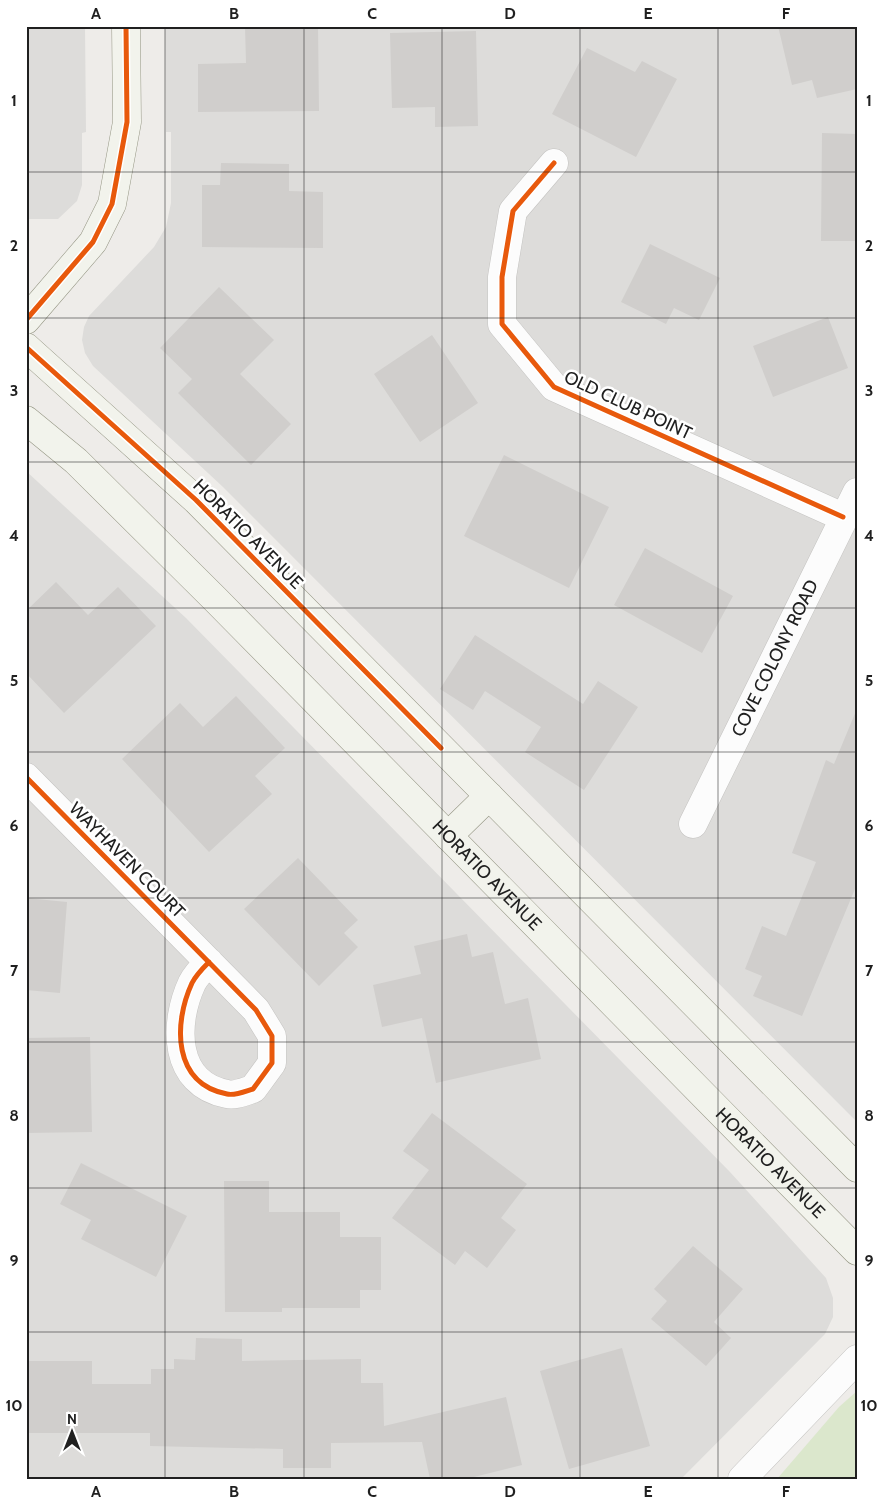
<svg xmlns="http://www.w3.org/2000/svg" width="883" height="1505" viewBox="0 0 883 1505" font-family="Cabin,sans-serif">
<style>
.residential{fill:#dddcda}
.grass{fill:#dbe7cc}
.building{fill:#d0cecc}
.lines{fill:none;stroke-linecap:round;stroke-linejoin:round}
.street-casing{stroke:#c4c3c1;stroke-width:29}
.secondary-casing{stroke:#949583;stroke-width:29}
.street{stroke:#fcfcfc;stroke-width:28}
.secondary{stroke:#f2f3ec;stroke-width:28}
.cycleway-casing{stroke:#fff;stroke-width:8}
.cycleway{stroke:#e8590c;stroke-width:5}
.grid{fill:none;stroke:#202020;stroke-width:1;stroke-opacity:0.55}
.labels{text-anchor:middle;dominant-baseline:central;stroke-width:5;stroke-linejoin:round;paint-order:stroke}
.street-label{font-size:18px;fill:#202020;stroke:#fff}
.neatline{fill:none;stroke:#202020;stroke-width:2}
.grid-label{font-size:16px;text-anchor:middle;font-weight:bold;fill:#202020}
</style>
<rect width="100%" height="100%" fill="#eeece9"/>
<path class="residential" d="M 26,26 L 85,26 L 86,132 L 82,133 L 82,185 L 77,201 L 58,219 L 26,219 Z
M 165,26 L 857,26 L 857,1122 L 223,487 L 93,366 L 85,353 L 82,340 L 84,327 L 89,316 L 154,247 L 166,227 L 171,203 L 171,132 L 166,132 Z
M 26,471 L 186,618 L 730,1172 L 826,1278 L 833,1298 L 833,1317 L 825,1334 L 681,1479 L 26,1479 Z"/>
<path class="grass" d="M 857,1391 L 857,1479 L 777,1479 L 839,1407 Z"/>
<path class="building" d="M 245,26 L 318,26 L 319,111 L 198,112 L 198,64 L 246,63 Z
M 778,26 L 857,26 L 857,89 L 817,98 L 812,80 L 792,85 Z
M 476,31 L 478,126 L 435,127 L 435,107 L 392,108 L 390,33 Z
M 587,48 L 635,72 L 642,61 L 677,79 L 636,157 L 552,114 Z
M 822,133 L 857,134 L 857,241 L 821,241 Z
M 221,163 L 289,164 L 289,191 L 323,192 L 323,248 L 202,247 L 202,185 L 220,185 Z
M 650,244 L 720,278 L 699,320 L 674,308 L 666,324 L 621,302 Z
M 219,287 L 274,340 L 240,374 L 291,424 L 251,465 L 178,393 L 192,379 L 160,348 Z
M 828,317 L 848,368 L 773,397 L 753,346 Z
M 432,335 L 478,403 L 420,442 L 374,374 Z
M 504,455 L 609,507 L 569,588 L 464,536 Z
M 645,548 L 733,596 L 702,653 L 614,605 Z
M 56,582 L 88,615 L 118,587 L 156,626 L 64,713 L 26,673 L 26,611 Z
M 475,635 L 583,704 L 598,681 L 638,707 L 584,790 L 525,752 L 541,727 L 485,691 L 473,710 L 440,689 Z
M 236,696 L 285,748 L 255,776 L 272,794 L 209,852 L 122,759 L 180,703 L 203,727 Z
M 856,711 L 857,884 L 802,1016 L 753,996 L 762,976 L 745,969 L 762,926 L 786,936 L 816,862 L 792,853 L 826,760 L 834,764 Z
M 298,858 L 358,920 L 344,933 L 358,947 L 319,986 L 244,909 Z
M 26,898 L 67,902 L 60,993 L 26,990 Z
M 467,934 L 472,957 L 493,952 L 505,1004 L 528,998 L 541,1059 L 436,1083 L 422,1018 L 382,1027 L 373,985 L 421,974 L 414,946 Z
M 90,1037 L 92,1132 L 26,1133 L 26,1038 Z
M 432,1113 L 527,1184 L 501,1218 L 516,1230 L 487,1268 L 465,1251 L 455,1265 L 392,1218 L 429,1170 L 403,1151 Z
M 81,1163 L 187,1216 L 156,1277 L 81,1239 L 91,1220 L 60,1204 Z
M 224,1181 L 269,1181 L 269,1212 L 340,1212 L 340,1237 L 381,1237 L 381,1290 L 360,1290 L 360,1308 L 282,1308 L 282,1312 L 225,1312 Z
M 693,1246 L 743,1289 L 714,1322 L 731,1338 L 706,1366 L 651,1319 L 667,1301 L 654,1289 Z
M 196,1338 L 242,1339 L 242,1361 L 361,1359 L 361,1383 L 383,1383 L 384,1426 L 506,1397 L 522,1465 L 466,1479 L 430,1479 L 422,1442 L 331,1443 L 331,1468 L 283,1468 L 283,1449 L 150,1446 L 150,1433 L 26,1433 L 26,1361 L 92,1361 L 92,1384 L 151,1384 L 151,1369 L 174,1369 L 174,1359 L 195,1360 Z
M 622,1348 L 650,1446 L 569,1469 L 540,1371 Z"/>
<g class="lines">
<defs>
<g id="street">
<path d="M 554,163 L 513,211 L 502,277 L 502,324 L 554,387 L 843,517"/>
<path d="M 26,777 L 256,1010 L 272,1036 L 272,1063 L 253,1089 C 246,1091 235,1096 227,1094 C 173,1084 173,1024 192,983 C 196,975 203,968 209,962"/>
<path id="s1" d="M 693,824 L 857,492"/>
<path d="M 742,1479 L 857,1359"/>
</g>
<g id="secondary">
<path d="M 26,320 L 93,242 L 112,204 L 127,122 L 126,26"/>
<path d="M 26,347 L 196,500 L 857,1168"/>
<path id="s2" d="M 26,420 L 76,461 L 215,599 L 857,1251"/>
<path d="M 448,836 L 489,796"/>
</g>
</defs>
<use href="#street" class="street-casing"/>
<use href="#secondary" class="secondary-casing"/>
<use href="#street" class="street"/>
<use href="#secondary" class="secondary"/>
<defs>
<path id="cycleway" d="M 554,163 L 513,211 L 502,277 L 502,324 L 554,387 L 843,517
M 26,320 L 93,242 L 112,204 L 127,122 L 126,26
M 26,347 L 196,500 L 441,748
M 26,777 L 256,1010 L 272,1036 L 272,1063 L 253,1089 C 246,1091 235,1096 227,1094 C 173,1084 173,1024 192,983 C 196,975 203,968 209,962"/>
</defs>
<use href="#cycleway" class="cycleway-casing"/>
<use href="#cycleway" class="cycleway"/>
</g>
<path class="grid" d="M 165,26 L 165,1479M 304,26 L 304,1479M 442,26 L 442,1479M 580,26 L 580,1479M 718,26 L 718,1479M 26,172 L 857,172M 26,318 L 857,318M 26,462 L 857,462M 26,608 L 857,608M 26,752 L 857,752M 26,898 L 857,898M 26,1042 L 857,1042M 26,1188 L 857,1188M 26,1332 L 857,1332"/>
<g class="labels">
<g class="street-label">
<text transform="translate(628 405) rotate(25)">OLD CLUB POINT</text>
<text transform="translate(248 534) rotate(45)">HORATIO AVENUE</text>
<text stroke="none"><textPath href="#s1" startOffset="185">COVE COLONY ROAD</textPath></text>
<text transform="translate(127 860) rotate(45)">WAYHAVEN COURT</text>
<text stroke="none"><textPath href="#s2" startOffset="648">HORATIO AVENUE</textPath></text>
<text stroke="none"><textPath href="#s2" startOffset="1052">HORATIO AVENUE</textPath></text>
</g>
</g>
<rect width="883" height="1505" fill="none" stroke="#ffffff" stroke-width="55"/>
<g transform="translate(72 1432)" stroke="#ffffff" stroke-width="4" paint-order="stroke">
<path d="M0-4L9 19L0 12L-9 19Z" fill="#202020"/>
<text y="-8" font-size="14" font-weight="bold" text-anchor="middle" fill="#202020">N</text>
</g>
<rect x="28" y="28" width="828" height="1450" class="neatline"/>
<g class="grid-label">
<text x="96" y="19">A</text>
<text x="234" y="19">B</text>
<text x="372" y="19">C</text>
<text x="510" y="19">D</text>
<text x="648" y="19">E</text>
<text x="786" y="19">F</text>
<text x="14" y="106">1</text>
<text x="869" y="106">1</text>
<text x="14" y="251">2</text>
<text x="869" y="251">2</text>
<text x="14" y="396">3</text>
<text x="869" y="396">3</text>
<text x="14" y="541">4</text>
<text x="869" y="541">4</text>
<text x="14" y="686">5</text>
<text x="869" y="686">5</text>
<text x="14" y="831">6</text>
<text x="869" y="831">6</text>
<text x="14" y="976">7</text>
<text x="869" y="976">7</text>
<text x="14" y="1121">8</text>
<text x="869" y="1121">8</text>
<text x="14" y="1266">9</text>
<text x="869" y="1266">9</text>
<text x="14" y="1411">10</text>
<text x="869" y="1411">10</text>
<text x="96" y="1497">A</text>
<text x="234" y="1497">B</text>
<text x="372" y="1497">C</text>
<text x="510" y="1497">D</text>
<text x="648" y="1497">E</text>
<text x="786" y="1497">F</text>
</g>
</svg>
